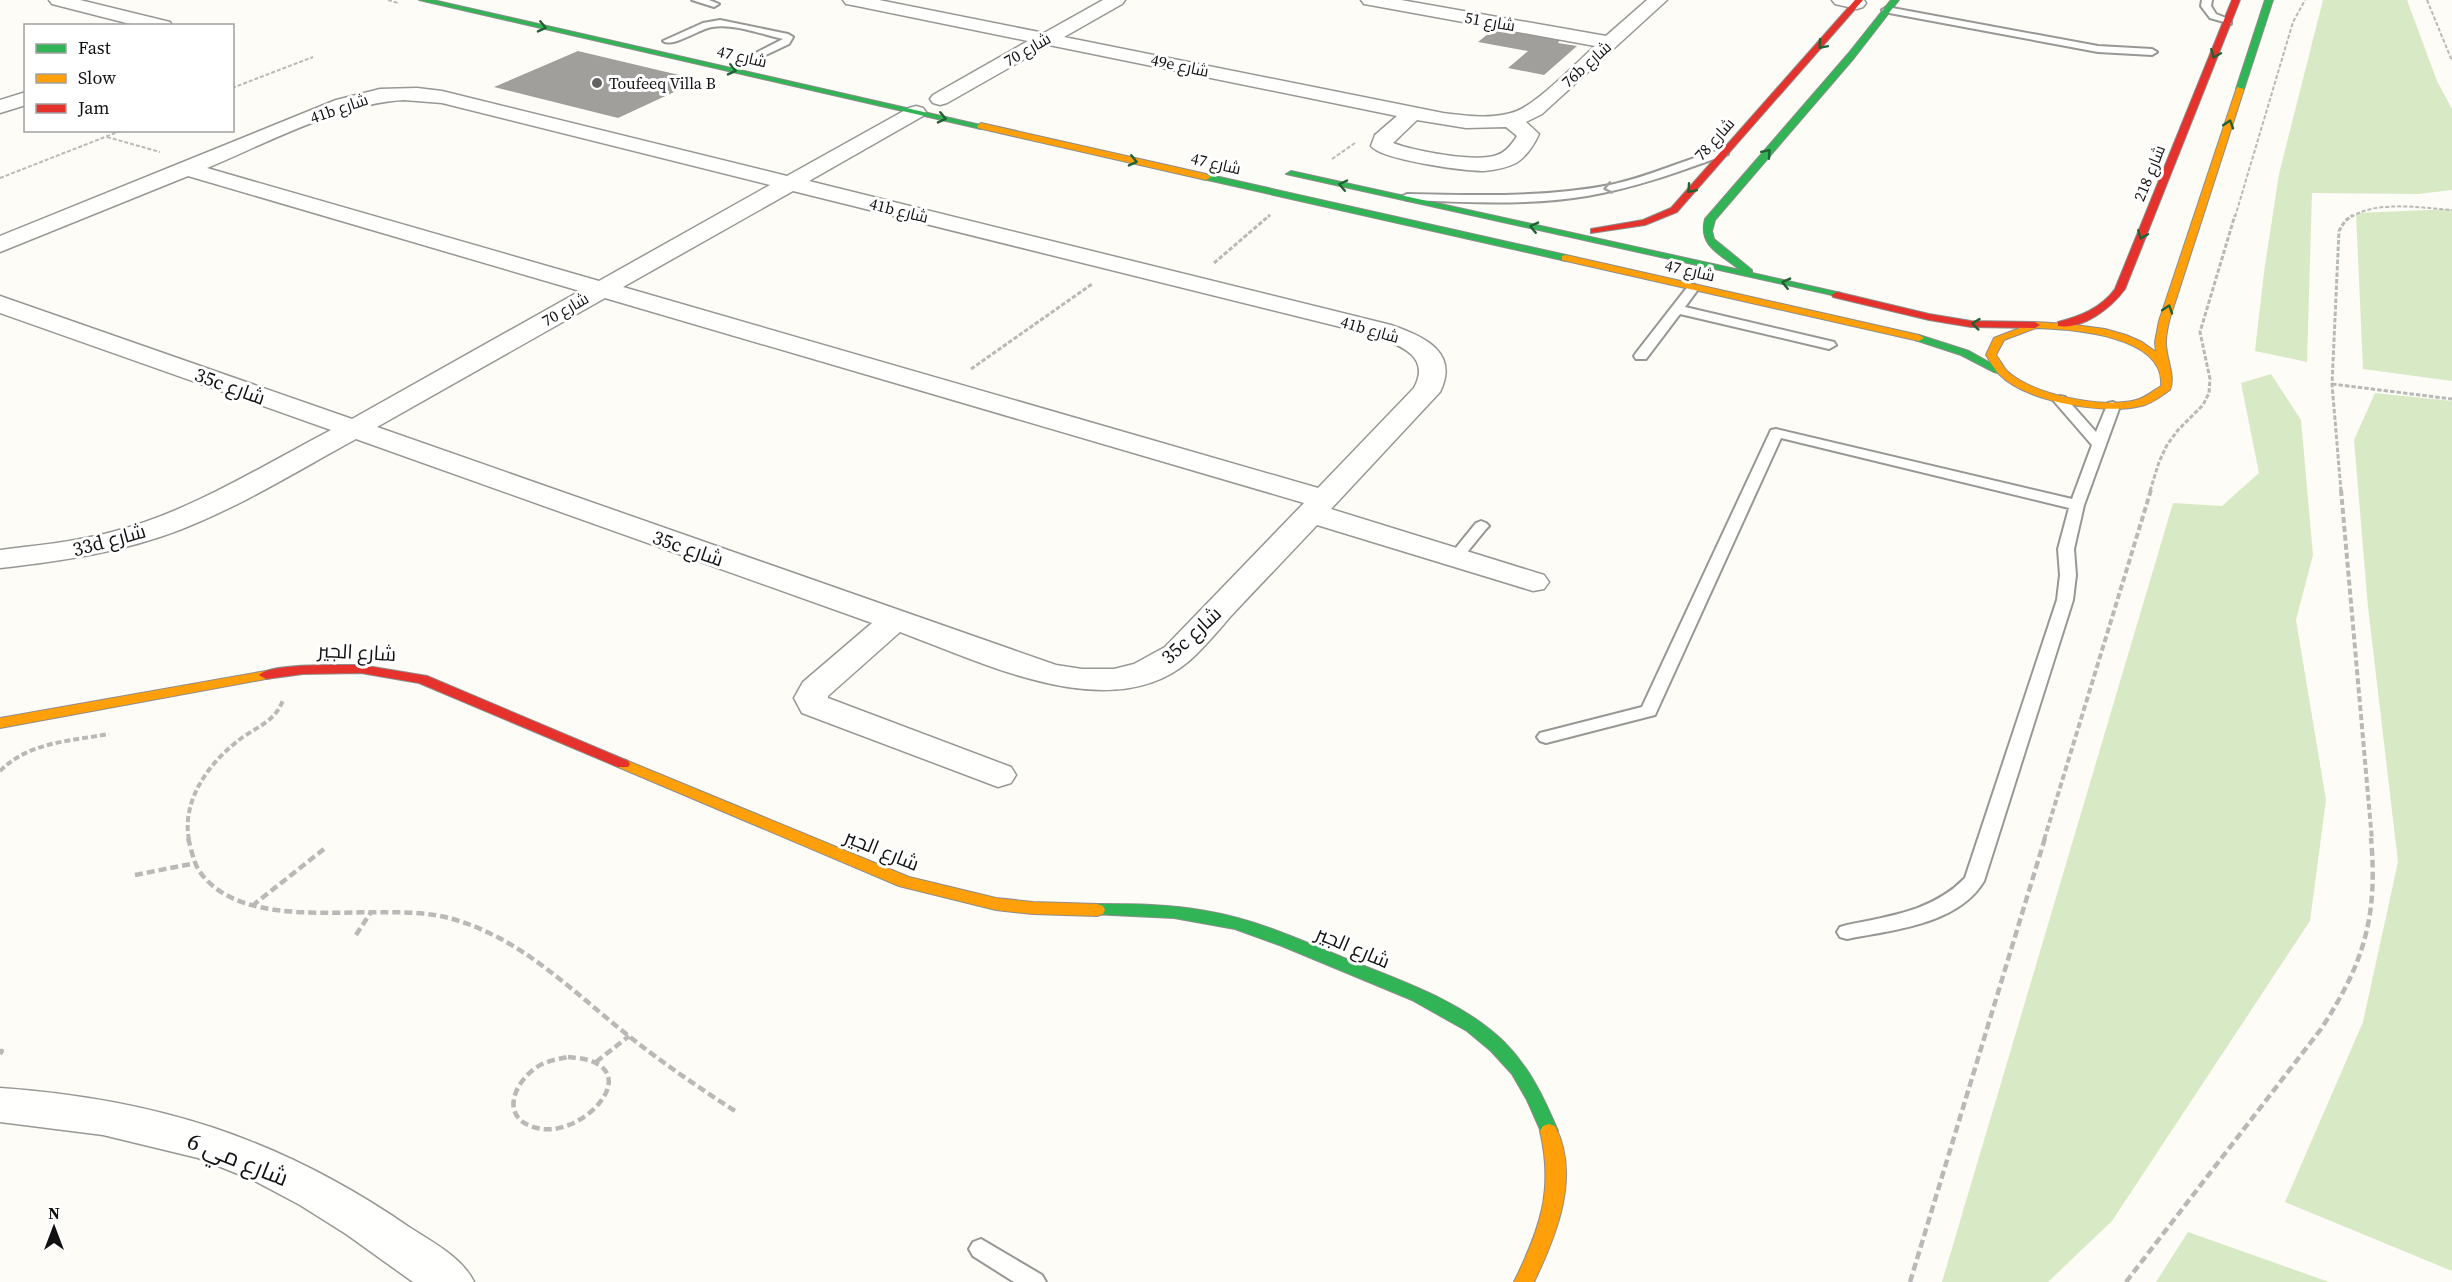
<svg xmlns="http://www.w3.org/2000/svg" width="2452" height="1282" viewBox="0 0 2452 1282" font-family="'Source Serif 4',Cairo,serif">
<style>
.forest{fill:#d8eac5}
.building{fill:#a19f9c}
.lines{fill:none;stroke-linecap:round;stroke-linejoin:round}
.lane-casing{stroke:#979795;stroke-width:4}
.street-casing{stroke:#979795;stroke-width:3}
.fast-casing{stroke:#8e8d8b;stroke-width:2}
.slow-casing{stroke:#8e8d8b;stroke-width:2}
.jam-casing{stroke:#8e8d8b;stroke-width:2}
.path-far3{stroke:#b9b9b8;stroke-width:2;stroke-dasharray:4 2;stroke-linecap:butt}
.path-far2{stroke:#b9b9b8;stroke-width:3;stroke-dasharray:4.5 2;stroke-linecap:butt}
.path-far1{stroke:#b9b9b8;stroke-width:4;stroke-dasharray:6 3;stroke-linecap:butt}
.path{stroke:#b9b9b8;stroke-width:4.5;stroke-dasharray:8 4;stroke-linecap:butt}
.lane{fill:#fffffe;fill-rule:evenodd}
.street{fill:#fffffe;fill-rule:evenodd}
.fast{fill:#30b455;fill-rule:evenodd}
.slow{fill:#ff9f0a;fill-rule:evenodd}
.jam{fill:#e5322d;fill-rule:evenodd}
.oneway{stroke:#206233}
.oneway2{stroke:#a0a09f}
.poi-dot{fill:#646362;stroke:#fff;stroke-width:2}
.labels{text-anchor:middle;dominant-baseline:central;stroke-width:6;stroke-linejoin:round;paint-order:stroke}
.far-street-label{font-size:16px;fill:#111;stroke:#fff}
.far-poi-label{font-size:16px;fill:#111;stroke:#fff;text-anchor:start}
.street-label{font-size:20px;fill:#111;stroke:#fff}
.near-street-label{font-size:24px;fill:#111;stroke:#fff}
</style>
<rect width="100%" height="100%" fill="#fdfcf7"/>
<path class="forest" d="M 2323,0 L 2407,0 L 2437,81 L 2452,109 L 2452,190 L 2418,194 L 2312,193 L 2307,362 L 2255,351 L 2264,272 L 2279,174 Z
M 2452,209 L 2452,381 L 2363,369 L 2356,213 Z
M 2271,374 L 2301,420 L 2313,555 L 2296,620 L 2326,800 L 2310,921 L 2112,1221 L 2048,1282 L 1942,1282 L 2173,503 L 2222,506 L 2259,473 L 2241,383 Z
M 2375,393 L 2452,401 L 2452,1271 L 2285,1202 L 2363,1022 L 2398,862 L 2368,607 L 2354,440 Z
M 2188,1232 L 2329,1282 L 2156,1282 Z"/>
<path class="building" d="M 1494,29 L 1560,40 L 1558,43 L 1577,46 L 1544,75 L 1508,68 L 1528,51 L 1478,42 Z
M 578,51 L 700,80 L 618,118 L 494,87 Z"/>
<g class="lines">
<defs>
<path id="lane" d="M 692,0 L 709,0 L 719,4 L 714,7 Z
M 2202,0 L 2212,0 L 2211,6 L 2216,14 L 2231,20 L 2231,24 L 2210,18 L 2201,6 Z
M 1887,7 L 2098,46 L 2152,49 L 2157,52 L 2152,55 L 2098,52 L 1884,12 L 1882,10 Z
M 720,20 L 788,34 L 793,37 L 789,44 L 751,62 L 746,59 L 748,57 L 783,39 C 761,34 733,23 712,27 C 699,29 673,48 663,41 L 703,23 Z
M 1724,149 L 1728,150 L 1728,154 C 1681,171 1635,188 1587,196 C 1527,206 1467,202 1407,200 L 1401,197 L 1407,194 C 1475,195 1543,198 1610,185 C 1649,177 1685,159 1724,149 Z
M 1693,284 L 1699,288 L 1685,307 L 1834,342 L 1836,345 L 1829,349 L 1680,314 L 1646,359 L 1636,359 L 1634,356 L 1636,353 L 1689,285 Z
M 2060,396 L 2065,397 L 2096,432 L 2108,403 L 2113,402 L 2120,406 L 2084,505 L 2074,549 L 2076,575 L 2073,600 L 1984,881 C 1958,925 1891,930 1847,939 L 1840,937 L 1837,932 L 1840,927 L 1847,925 C 1890,916 1933,911 1965,878 L 2057,600 L 2060,575 L 2058,549 L 2069,508 L 1781,438 L 1655,715 L 1546,743 L 1540,741 L 1537,737 L 1540,733 L 1642,707 L 1771,430 L 1776,429 L 2072,499 L 2092,445 L 2053,400 Z
M 1481,521 L 1486,523 L 1489,526 L 1486,529 L 1460,561 L 1450,561 L 1447,558 L 1450,555 L 1476,523 Z
M 981,1239 L 1042,1275 L 1046,1282 L 1014,1282 L 973,1256 L 969,1249 L 973,1242 Z"/>
<path id="street" d="M 49,0 L 80,0 L 170,22 L 172,26 L 138,26 L 52,4 Z
M 843,0 L 879,0 L 1044,33 L 1103,0 L 1125,0 L 1122,4 L 1064,37 L 1443,113 C 1467,116 1494,120 1517,111 C 1540,101 1575,64 1595,46 L 1370,5 L 1364,4 L 1361,0 L 1401,0 L 1606,36 L 1647,0 L 1667,0 L 1542,114 L 1526,122 L 1539,134 C 1534,145 1526,157 1516,163 C 1506,168 1495,170 1484,171 C 1465,171 1381,160 1371,146 L 1375,135 L 1397,116 L 1049,45 L 947,103 L 940,105 L 933,103 L 930,99 L 933,95 L 1028,41 L 852,5 L 846,4 ZM 1417,120 L 1466,128 L 1506,127 L 1517,136 C 1512,144 1506,152 1497,155 C 1476,163 1414,151 1393,143 Z
M 1832,0 L 1864,0 L 1866,3 L 1863,7 L 1857,9 L 1835,4 Z
M 417,88 L 442,91 L 787,176 L 909,108 L 916,106 L 923,108 L 926,112 L 923,116 L 809,181 L 1391,325 C 1423,336 1460,352 1440,392 L 1331,509 L 1544,575 L 1549,582 L 1544,589 L 1533,591 L 1317,525 C 1288,556 1259,586 1230,617 C 1217,632 1204,648 1189,661 C 1111,728 982,662 900,632 L 828,696 L 828,698 L 1011,767 L 1016,775 L 1011,783 L 998,787 L 802,713 L 794,698 L 803,682 L 872,623 L 356,439 C 299,470 243,505 182,529 C 123,552 62,561 0,568 L 0,550 C 38,545 75,542 112,532 C 190,512 260,467 331,430 L 0,313 L 0,296 L 352,419 L 580,291 L 188,176 L 0,252 L 0,236 L 336,100 L 380,89 ZM 404,100 L 442,103 L 770,185 L 599,281 L 207,168 C 267,143 341,103 404,100 ZM 793,191 L 1373,335 C 1398,345 1432,355 1414,388 L 1318,488 L 623,287 ZM 605,298 L 1304,503 L 1165,647 L 1134,664 L 1114,669 L 1082,669 L 1056,665 L 377,427 Z
M 26,92 L 26,105 L 0,113 L 0,100 Z
M 0,1088 C 156,1099 280,1138 409,1227 C 432,1242 462,1257 474,1282 L 413,1282 L 346,1234 L 300,1205 L 253,1180 L 198,1158 L 103,1135 L 0,1122 Z"/>
<path id="fast" d="M 419,0 L 433,0 L 985,126 L 981,129 Z
M 1891,0 L 1899,0 L 1854,58 L 1715,220 L 1712,231 L 1714,239 L 1752,270 L 1752,273 L 1841,293 L 1841,297 L 1286,174 L 1291,171 L 1740,270 C 1721,254 1698,247 1705,219 L 1848,54 Z
M 2265,0 L 2273,0 L 2244,89 L 2237,91 L 2236,89 Z
M 1206,174 L 1566,255 L 1571,258 L 1566,261 L 1203,179 L 1201,177 Z
M 1919,335 L 1969,351 L 2003,370 L 1998,373 L 1994,372 L 1961,355 L 1915,340 L 1914,338 Z
M 1097,904 C 1133,904 1170,904 1206,911 C 1254,919 1299,939 1344,958 C 1398,980 1461,1000 1504,1042 C 1530,1068 1544,1098 1558,1131 L 1555,1136 L 1549,1138 L 1543,1136 L 1527,1100 L 1512,1074 L 1491,1051 L 1467,1031 L 1412,1000 L 1282,946 L 1235,929 L 1174,918 L 1091,914 L 1089,910 L 1091,906 Z"/>
<path id="slow" d="M 2237,87 L 2244,89 L 2169,321 C 2168,327 2166,334 2166,341 C 2165,357 2176,375 2170,390 C 2161,396 2151,404 2141,406 C 2105,415 2026,402 1999,374 C 1994,369 1990,361 1986,355 L 1994,338 L 2035,322 L 2068,324 L 2105,329 L 2126,335 L 2142,342 L 2156,352 L 2155,342 L 2159,321 ZM 2036,328 C 2070,329 2166,335 2161,386 C 2153,391 2145,398 2136,400 C 2103,409 2033,395 2007,371 C 2003,367 2000,360 1996,355 L 2004,340 Z
M 981,123 L 1206,174 L 1211,177 L 1206,180 L 978,128 L 977,126 Z
M 1566,255 L 1919,335 L 1924,338 L 1919,341 L 1562,260 L 1562,256 Z
M 266,671 L 273,675 L 271,678 L 0,728 L 0,718 Z
M 623,759 L 909,877 L 996,898 L 1033,902 L 1097,904 L 1103,906 L 1105,910 L 1103,914 L 1097,916 L 1033,914 L 996,910 L 899,886 L 618,767 L 616,764 Z
M 1549,1124 L 1555,1126 C 1581,1176 1556,1236 1534,1282 L 1514,1282 C 1540,1229 1554,1190 1540,1131 L 1543,1126 Z"/>
<path id="jam" d="M 1855,0 L 1863,0 L 1677,212 L 1645,225 L 1591,233 L 1591,229 L 1643,220 L 1671,208 Z
M 2232,0 L 2240,0 L 2125,289 C 2111,308 2083,330 2058,326 L 2058,322 C 2081,316 2101,308 2115,289 Z
M 1837,292 L 1929,314 L 1971,321 L 2035,322 L 2040,325 L 2035,328 L 1971,327 L 1929,320 L 1833,297 L 1832,295 Z
M 361,665 L 427,676 L 628,761 L 630,764 L 628,767 L 618,767 L 419,683 L 361,673 L 303,674 L 266,679 L 259,675 C 270,663 342,665 361,665 Z"/>
</defs>
<use href="#lane" class="lane-casing"/>
<use href="#street" class="street-casing"/>
<use href="#fast" class="fast-casing"/>
<use href="#slow" class="slow-casing"/>
<use href="#jam" class="jam-casing"/>
<path class="path-far3" d="M 388,0 L 398,3
M 2427,0 L 2452,61
M 232,88 L 313,57
M 107,137 L 160,152
M 1332,159 L 1355,143
M 0,178 L 123,130
M 1268,217 L 1270,215
M 2235,217 L 2293,22 L 2305,0
M 2351,217 C 2378,200 2422,208 2452,210"/>
<path class="path-far2" d="M 1214,263 L 1270,215
M 971,369 L 1092,284
M 2332,384 L 2452,399
M 2150,491 L 2159,462 L 2167,445 L 2178,430 L 2203,405 L 2209,393 L 2210,379 L 2200,332 L 2235,215
M 2341,491 L 2332,384 L 2339,231 L 2345,221 L 2353,215"/>
<path class="path-far1" d="M 2341,490 L 2372,840
M 0,771 C 29,742 70,741 109,734
M 189,840 C 181,799 211,760 243,737 C 259,726 276,720 283,700
M 2044,840 L 2151,490"/>
<path class="path" d="M 188,838 C 191,848 193,860 198,869 C 243,939 378,899 449,918 C 521,937 573,992 630,1037 C 664,1064 701,1089 738,1113
M 135,875 L 196,863
M 252,906 L 324,849
M 356,935 L 371,912
M 0,1051 L 2,1051 L 0,1054
M 568,1057 C 575,1058 584,1058 591,1061 C 639,1078 579,1139 537,1128 C 499,1119 513,1083 537,1067 C 546,1061 558,1059 568,1057 Z
M 596,1062 L 629,1036
M 1910,1282 L 2045,838
M 2126,1282 L 2321,1029 C 2364,963 2378,917 2371,838"/>
<use href="#lane" class="lane"/>
<use href="#street" class="street"/>
<use href="#fast" class="fast"/>
<use href="#slow" class="slow"/>
<use href="#jam" class="jam"/>
</g>
<defs><path id="oneway-chevron" d="M-2-3.5L2.5 0L-2 3.5" fill="none" stroke-width="1.6" stroke-linecap="round" stroke-linejoin="round" transform="scale(1.5)"/></defs>
<g class="oneway">
<use href="#oneway-chevron" transform="translate(542 27) rotate(13)"/>
<use href="#oneway-chevron" transform="translate(1822 45) rotate(131)"/>
<use href="#oneway-chevron" transform="translate(2215 54) rotate(112)"/>
<use href="#oneway-chevron" transform="translate(732 70) rotate(13)"/>
<use href="#oneway-chevron" transform="translate(942 118) rotate(13)"/>
<use href="#oneway-chevron" transform="translate(2229 124) rotate(-72)"/>
<use href="#oneway-chevron" transform="translate(1767 153) rotate(-49)"/>
<use href="#oneway-chevron" transform="translate(1133 161) rotate(13)"/>
<use href="#oneway-chevron" transform="translate(1343 185) rotate(-168)"/>
<use href="#oneway-chevron" transform="translate(1691 189) rotate(131)"/>
<use href="#oneway-chevron" transform="translate(1534 227) rotate(-167)"/>
<use href="#oneway-chevron" transform="translate(2142 235) rotate(112)"/>
<use href="#oneway-chevron" transform="translate(1786 283) rotate(-167)"/>
<use href="#oneway-chevron" transform="translate(2168 309) rotate(-72)"/>
<use href="#oneway-chevron" transform="translate(1976 324) rotate(-174)"/>
</g>
<use class="oneway2" href="#oneway-chevron" transform="translate(1608 188) rotate(169)"/>
<circle class="poi-dot" cx="597" cy="83" r="6"/>
<g class="labels">
<g class="far-street-label">
<text transform="translate(1490 21) rotate(10)">شارع 51</text>
<text transform="translate(1027 49) rotate(-30)">شارع 70</text>
<text transform="translate(742 56) rotate(13)">شارع 47</text>
<text transform="translate(1586 64) rotate(-42)">76b شارع</text>
<text transform="translate(1180 65) rotate(12)">49e شارع</text>
<text transform="translate(339 108) rotate(-19)">41b شارع</text>
<text transform="translate(1714 139) rotate(-48)">شارع 78</text>
<text transform="translate(1216 163) rotate(13)">شارع 47</text>
<text transform="translate(2149 173) rotate(-68)">شارع 218</text>
<text transform="translate(899 210) rotate(14)">41b شارع</text>
<text transform="translate(1690 270) rotate(13)">شارع 47</text>
<text transform="translate(565 309) rotate(-30)">شارع 70</text>
<text transform="translate(1370 329) rotate(16)">41b شارع</text>
</g>
<g class="far-poi-label">
<text x="609" y="83">Toufeeq Villa B</text>
</g>
<g class="street-label">
<text transform="translate(230 386) rotate(20)">35c شارع</text>
<text transform="translate(109 540) rotate(-15)">33d شارع</text>
<text transform="translate(688 548) rotate(19)">35c شارع</text>
<text transform="translate(1191 635) rotate(-43)">35c شارع</text>
<text transform="translate(357 652) rotate(3)">شارع الجير</text>
<text transform="translate(882 850) rotate(22)">شارع الجير</text>
<text transform="translate(1353 947) rotate(23)">شارع الجير</text>
</g>
<g class="near-street-label">
<text transform="translate(238 1159) rotate(22)">شارع مي 6</text>
</g>
</g>
<rect x="24" y="24" width="210" height="108" fill="#ffffff" stroke="#a0a0a0" stroke-width="1.5"/>
<rect x="36" y="44" width="30" height="9" fill="#30b455" stroke="#a0a0a0" stroke-width="1.5"/>
<text x="78" y="54" font-size="18" fill="#111111">Fast</text>
<rect x="36" y="74" width="30" height="9" fill="#ff9f0a" stroke="#a0a0a0" stroke-width="1.5"/>
<text x="78" y="84" font-size="18" fill="#111111">Slow</text>
<rect x="36" y="104" width="30" height="9" fill="#e5322d" stroke="#a0a0a0" stroke-width="1.5"/>
<text x="78" y="114" font-size="18" fill="#111111">Jam</text>
<g transform="translate(54 1228)" stroke="#ffffff" stroke-width="4.5" paint-order="stroke">
<path d="M0-4.5L10 22L0 15L-10 22Z" fill="#111111"/>
<text y="-9" font-size="16" font-weight="bold" text-anchor="middle" fill="#111111">N</text>
</g>
</svg>
